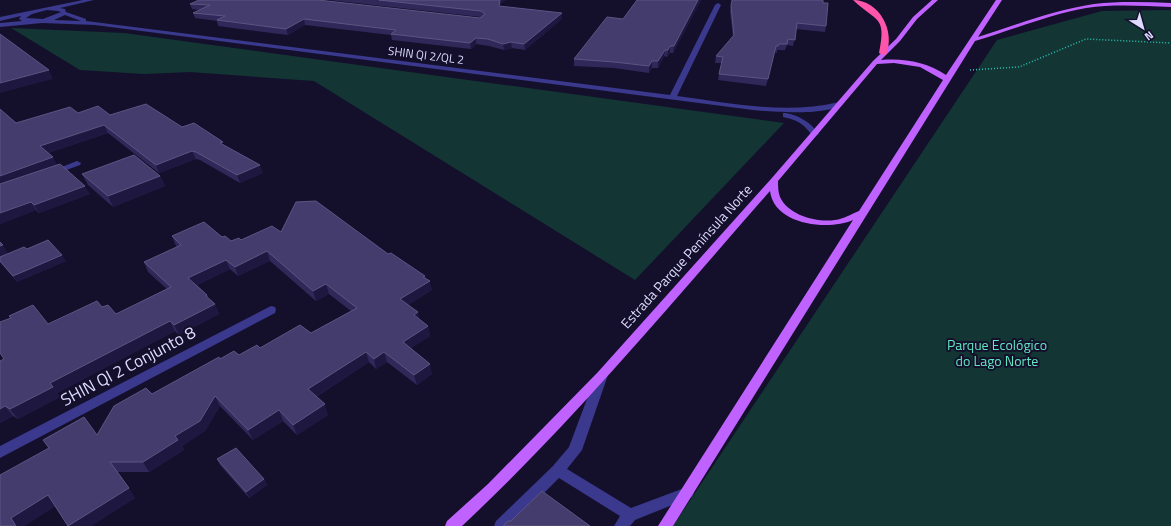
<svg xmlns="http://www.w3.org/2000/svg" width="1171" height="526" viewBox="0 0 1171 526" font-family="'Titillium Web',sans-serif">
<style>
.green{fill:#133634}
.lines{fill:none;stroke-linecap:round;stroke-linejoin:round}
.path{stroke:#2bc3b5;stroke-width:1.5;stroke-dasharray:1 2;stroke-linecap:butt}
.minor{fill:#3a398d;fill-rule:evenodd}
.major{fill:#c062ff;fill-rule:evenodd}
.highway{fill:#ff56ac;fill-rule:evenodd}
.wall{fill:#31285a}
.shaded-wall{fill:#1e1740}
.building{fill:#443c6c;stroke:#5c5583}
.labels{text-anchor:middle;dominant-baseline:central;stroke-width:4;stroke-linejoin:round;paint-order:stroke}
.far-street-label{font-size:12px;fill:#dedbff;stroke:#14102c}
.street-label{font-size:14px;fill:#dedbff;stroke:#14102c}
.park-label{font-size:14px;fill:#60e6c0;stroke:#14102c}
.near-street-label{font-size:17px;fill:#dedbff;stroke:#14102c}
</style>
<rect width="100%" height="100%" fill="#14102c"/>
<path class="green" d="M 1171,10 L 1171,526 L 673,526 L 997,40 L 1102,11 Z
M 11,28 L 124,33 L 784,123 L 635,280 L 314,81 L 190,72 L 144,74 L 80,70 Z"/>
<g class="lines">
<path class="path" d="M 970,70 L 1019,67 L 1086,39 L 1171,43"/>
<path class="minor" d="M 83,0 L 94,0 L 60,8 L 65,9 L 66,12 L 86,19 L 86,21 L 670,95 L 715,5 L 718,3 L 721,5 L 677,96 C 731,103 785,115 839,102 L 843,104 C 827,116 773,112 753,110 L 95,25 L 42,23 L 0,27 L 0,23 L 22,21 L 19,19 L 21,16 L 0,21 L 0,17 ZM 47,10 L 58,11 L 61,12 L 43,19 L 26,18 L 32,14 ZM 65,15 L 81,21 L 54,20 Z
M 783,113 L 786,113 C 800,116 810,122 819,134 L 815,136 C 811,135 809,131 805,127 C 799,121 792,119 783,117 Z
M 77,161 L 81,163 L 80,165 L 53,175 L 49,172 Z
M 271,306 L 275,307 L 276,310 L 275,313 L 0,458 L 0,446 Z
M 602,371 L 606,372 L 608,375 L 582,450 L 567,469 L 631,508 L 687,487 L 692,489 L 694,493 L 692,497 L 635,520 L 630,526 L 614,526 L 620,516 L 559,478 L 511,526 L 494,526 L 496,521 L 553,466 L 569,447 L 596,375 L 598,372 Z"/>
<path class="major" d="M 932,0 L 938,0 L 917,19 L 900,41 L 881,60 C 904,58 927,62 946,75 L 996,0 L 1002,0 L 978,37 C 1016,25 1054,10 1094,4 C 1119,1 1145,2 1171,3 L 1171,7 C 1143,6 1114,4 1086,8 C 1048,15 1012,30 975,41 L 673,526 L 658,526 L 853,220 C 828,231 774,225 770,191 C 670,305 573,422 462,526 L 445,526 L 447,521 L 488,484 L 598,372 L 771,179 L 873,61 L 896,39 L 913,17 ZM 894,63 L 920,67 L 943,80 L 859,211 C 851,214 844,219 835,220 C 817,223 788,215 780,197 C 778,192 778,186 778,181 L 877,64 Z"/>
<path class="highway" d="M 853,0 C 879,0 896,31 886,55 L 883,55 L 879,53 C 887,15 876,22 853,0 Z"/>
</g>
<path class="wall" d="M 329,0 L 506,0 L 500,4 L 500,6 L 562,19 L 525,50 L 512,48 L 504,50 L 489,46 L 476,44 L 471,49 L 392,40 L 391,35 L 305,25 L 288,35 L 218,26 L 217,21 L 195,18 L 193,13 L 199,10 L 192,9 L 190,4 L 480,18 L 481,17 Z
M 701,0 L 673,53 L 670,53 L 667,57 L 664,56 L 658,68 L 652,68 L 649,73 L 614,68 L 574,66 L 574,59 Z
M 823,3 L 826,26 L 825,32 L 796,29 L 793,46 L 787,45 L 785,50 L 777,50 L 777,53 L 775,52 L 766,86 L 718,80 L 719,74 L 722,63 L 715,63 L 716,56 L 733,37 L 730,11 L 731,6 Z
M 78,113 L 110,115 L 182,127 L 224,145 L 263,173 L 240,183 L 200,160 L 196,159 L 159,173 L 108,133 L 48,153 L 57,165 L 90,194 L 39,213 L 36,210 L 0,224 L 16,123 Z
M 82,174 L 160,176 L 165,186 L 113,207 L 88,185 Z
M 281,232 L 388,254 L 425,276 L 432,290 L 408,305 L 419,320 L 428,326 L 430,336 L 411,348 L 432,374 L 417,385 L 387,362 L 376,369 L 369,362 L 316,397 L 328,415 L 297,435 L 283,421 L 253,440 L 220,406 L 205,431 L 182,446 L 184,450 L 149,472 L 117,472 L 135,498 L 91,526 L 68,526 L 55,506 L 24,526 L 0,526 L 97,435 L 152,394 L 220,359 L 239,355 L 260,348 L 311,333 L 351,311 L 329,294 L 316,301 L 270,261 L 238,276 L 230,269 L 197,285 L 207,295 L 209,299 L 215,304 L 219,314 L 179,335 L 175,331 L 57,393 L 60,397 L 18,419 L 13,416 L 0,423 L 4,359 L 48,324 L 102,307 L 116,314 L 167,289 L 148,272 L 144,262 L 177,247 L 176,246 L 172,236 L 222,237 L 231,241 Z
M 0,242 L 8,254 L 27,249 L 66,261 L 17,282 L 0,262 Z
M 217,459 L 264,479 L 267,485 L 249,498 L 220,465 Z"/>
<path class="shaded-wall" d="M 500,0 L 506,0 L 500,4 L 500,12 L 499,6 Z
M 698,0 L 701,0 L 673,53 L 674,46 Z
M 562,13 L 562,19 L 525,50 L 524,44 Z
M 304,19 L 305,25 L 288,35 L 286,29 Z
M 476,38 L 476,44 L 471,49 L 470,43 Z
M 511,42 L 512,48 L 504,50 L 503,44 Z
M 670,46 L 670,53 L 667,57 L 668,50 Z
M 665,50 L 664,56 L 658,68 L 658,61 Z
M 652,61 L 652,68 L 649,73 L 649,66 Z
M 49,70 L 53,79 L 0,93 L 0,83 Z
M 104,125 L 108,133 L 45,154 L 40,146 Z
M 192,151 L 196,159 L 159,173 L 156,165 Z
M 53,157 L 57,165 L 0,186 L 0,176 Z
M 260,165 L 263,173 L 240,183 L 237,175 Z
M 160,176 L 165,186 L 113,207 L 108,196 Z
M 85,186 L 90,194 L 39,213 L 34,205 Z
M 31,202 L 36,210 L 0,224 L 0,213 Z
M 3,245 L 8,254 L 0,257 L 0,246 Z
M 267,251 L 270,261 L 238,276 L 235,267 Z
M 62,255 L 66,261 L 17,282 L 13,276 Z
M 226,260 L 230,269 L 192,287 L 188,278 Z
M 425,276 L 427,283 L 430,281 L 432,290 L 402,309 L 400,299 L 423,277 Z
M 326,284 L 329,294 L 316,301 L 313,291 Z
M 215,304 L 219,314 L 179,335 L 174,325 Z
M 418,312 L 420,322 L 414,315 Z
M 170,321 L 175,331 L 57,393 L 60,397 L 18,419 L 10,409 L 50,383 Z
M 428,326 L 430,336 L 405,352 L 403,342 Z
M 366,352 L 369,362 L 312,399 L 308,389 Z
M 384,352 L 387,362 L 376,369 L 374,359 Z
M 430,364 L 432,374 L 417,385 L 414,375 Z
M 215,396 L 220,406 L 205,431 L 182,446 L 184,450 L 149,472 L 143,462 Z
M 325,404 L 328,415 L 297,435 L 293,425 Z
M 5,406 L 13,416 L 0,423 L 0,409 Z
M 279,410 L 283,421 L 253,440 L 248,430 Z
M 264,479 L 267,485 L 249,498 L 246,492 Z
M 129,488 L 135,498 L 91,526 L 68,526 Z
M 48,495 L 56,505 L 24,526 L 16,526 L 11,518 Z"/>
<path class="building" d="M 199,0 L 318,0 L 480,18 L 485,14 L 481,11 L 379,0 L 500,0 L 499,6 L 562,13 L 524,44 L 511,42 L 503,44 L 488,39 L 476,38 L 470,43 L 391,34 L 396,30 L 304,19 L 286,29 L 217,20 L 225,16 L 193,13 L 210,5 L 190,4 Z
M 637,0 L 698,0 L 674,46 L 670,46 L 668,50 L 665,50 L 658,61 L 652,61 L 649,66 L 614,62 L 574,59 L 607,17 L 623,19 Z
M 732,0 L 823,0 L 823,3 L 828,3 L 826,26 L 797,23 L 795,40 L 788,39 L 787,44 L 779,44 L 778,46 L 776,46 L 768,79 L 719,74 L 723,57 L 716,56 L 734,35 L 731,6 Z
M 0,34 L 49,70 L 0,83 Z
M 146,104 L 182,127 L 194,123 L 223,142 L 220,143 L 260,165 L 237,175 L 196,152 L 192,151 L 156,165 L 104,125 L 40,146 L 53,157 L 0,176 L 0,109 L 16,123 L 70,107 L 78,113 L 98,106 L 110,115 Z
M 134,155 L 160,176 L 108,196 L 82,174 Z
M 60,164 L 85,186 L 34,205 L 31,202 L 0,213 L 0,184 Z
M 316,201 L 388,254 L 391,253 L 425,276 L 423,277 L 430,281 L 400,299 L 418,312 L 414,315 L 428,326 L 403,342 L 430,364 L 414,375 L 384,352 L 374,359 L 366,352 L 308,389 L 325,404 L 293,425 L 279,410 L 248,430 L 215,396 L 200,421 L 175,436 L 178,440 L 143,462 L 110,462 L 129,488 L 68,526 L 48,495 L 11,518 L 16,526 L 0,526 L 0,475 L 49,448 L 43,440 L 84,417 L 97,435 L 114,406 L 146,388 L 152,394 L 219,357 L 220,359 L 234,351 L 239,355 L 257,345 L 260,348 L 300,325 L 311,333 L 357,308 L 326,284 L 313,291 L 267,251 L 235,267 L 226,260 L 188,278 L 207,295 L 206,296 L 215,304 L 174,325 L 170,321 L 50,383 L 53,387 L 10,409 L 5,406 L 0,409 L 0,361 L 4,359 L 0,353 L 0,322 L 11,318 L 9,316 L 33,305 L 48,324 L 97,301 L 102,307 L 108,305 L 116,314 L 171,287 L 144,262 L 181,245 L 172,236 L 204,222 L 222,237 L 225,236 L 231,241 L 239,238 L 241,240 L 272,226 L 281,232 L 296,202 Z
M 48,240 L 62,255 L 13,276 L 0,261 L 0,257 L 24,247 L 27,249 Z
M 0,242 L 3,245 L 0,246 Z
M 236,448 L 264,479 L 246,492 L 217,459 Z
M 542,491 L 590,526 L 503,526 L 508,521 L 511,521 Z"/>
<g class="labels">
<g class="far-street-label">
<text transform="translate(426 55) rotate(7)">SHIN QI 2/QL 2</text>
</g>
<g class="street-label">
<text transform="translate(686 256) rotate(-48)">Estrada Parque Península Norte</text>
</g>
<g class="park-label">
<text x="997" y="344">Parque Ecológico<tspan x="997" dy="16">do Lago Norte</tspan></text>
</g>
<g class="near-street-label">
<text transform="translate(128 366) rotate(-28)">SHIN QI 2 Conjunto 8</text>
</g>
</g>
<g transform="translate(1143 28) rotate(143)" stroke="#14102c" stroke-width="3" paint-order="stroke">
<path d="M0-3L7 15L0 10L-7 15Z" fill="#dedbff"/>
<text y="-6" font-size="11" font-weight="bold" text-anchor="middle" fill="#dedbff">N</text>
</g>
</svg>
